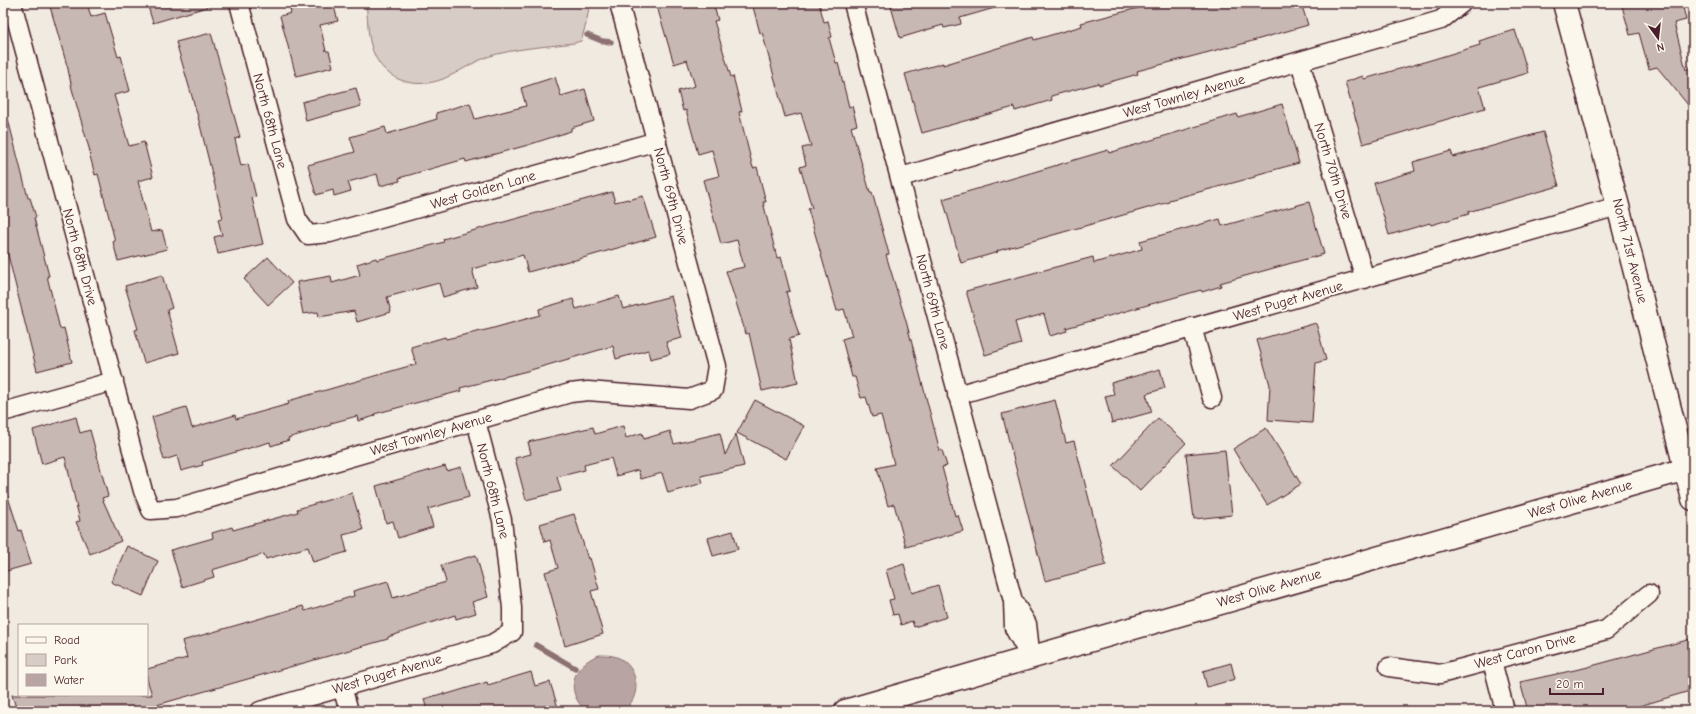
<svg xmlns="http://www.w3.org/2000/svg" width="1696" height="714" viewBox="0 0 1696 714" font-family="'Comic Neue',sans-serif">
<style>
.green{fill:#d8ccc6;stroke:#917678}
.water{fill:#b8a4a2;stroke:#8c6f72}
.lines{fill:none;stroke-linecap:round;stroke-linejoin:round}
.stream{stroke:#8c6f72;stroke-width:5.5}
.building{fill:#c8b8b3;stroke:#4a1f2b}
.minor-casing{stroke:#4a1f2b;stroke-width:21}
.tertiary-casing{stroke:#4a1f2b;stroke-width:25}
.secondary-casing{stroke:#4a1f2b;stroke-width:25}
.minor{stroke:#fbf7ec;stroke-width:18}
.tertiary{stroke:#fbf7ec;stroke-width:22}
.secondary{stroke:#fbf7ec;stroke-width:22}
.labels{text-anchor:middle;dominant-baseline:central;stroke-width:4;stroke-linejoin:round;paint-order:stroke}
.street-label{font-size:14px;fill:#4a1f2b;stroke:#fbf7ec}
</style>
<rect width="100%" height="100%" fill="#f0eae0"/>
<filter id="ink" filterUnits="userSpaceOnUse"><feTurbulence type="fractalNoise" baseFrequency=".025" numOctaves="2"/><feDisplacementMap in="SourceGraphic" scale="8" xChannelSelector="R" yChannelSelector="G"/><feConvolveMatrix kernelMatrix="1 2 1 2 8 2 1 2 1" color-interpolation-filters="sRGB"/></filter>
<g filter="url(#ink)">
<path class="green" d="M 366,3 L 590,3 L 586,24 L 581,41 L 574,43 C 544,47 515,48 487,57 C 471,63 458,73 443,79 C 412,91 380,79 371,45 C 367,31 368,17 366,3 Z"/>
<path class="water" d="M 599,655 C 605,655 611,655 617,657 C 634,664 641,686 632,701 C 629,705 627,709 623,711 C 616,714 595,711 586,711 C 564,691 572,665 599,655 Z"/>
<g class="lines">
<path class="stream" d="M 587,35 L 602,41 L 611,42
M 536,645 L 575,668"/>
</g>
<path class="building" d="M 49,3 L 87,3 L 91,17 L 105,13 L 118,57 L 121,56 L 130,91 L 114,95 L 129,146 L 144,142 L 153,177 L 138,181 L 151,232 L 162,230 L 167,249 L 118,261 L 113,242 L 115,241 L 98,174 L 95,175 L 90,156 L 91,155 L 72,89 L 68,69 Z
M 147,3 L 206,3 L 207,7 L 153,23 Z
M 289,3 L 333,3 L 338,21 L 320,25 L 326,51 L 329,51 L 333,67 L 296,76 L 280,16 L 291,13 Z
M 656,3 L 713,3 L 718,20 L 714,21 L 731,77 L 733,76 L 742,111 L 739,112 L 753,168 L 757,167 L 766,202 L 763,202 L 777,258 L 781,257 L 790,291 L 786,292 L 799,336 L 789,339 L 798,383 L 762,391 L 749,333 L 746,334 L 726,271 L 744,267 L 737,240 L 721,244 L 703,180 L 719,176 L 712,150 L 698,154 L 686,110 L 683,111 L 678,91 L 695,86 L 687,60 L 674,64 Z
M 752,3 L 819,3 L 824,22 L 828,21 L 832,37 L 829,38 L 836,63 L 838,63 L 849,107 L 852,106 L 857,125 L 851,127 L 870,192 L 872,192 L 889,254 L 886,255 L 906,321 L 940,451 L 942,450 L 947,466 L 942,467 L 955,516 L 958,515 L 963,531 L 906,547 L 894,504 L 888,506 L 877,468 L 894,464 L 881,415 L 872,417 L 866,397 L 861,398 L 855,377 L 852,377 L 842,339 L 852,336 L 844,309 L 837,311 L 808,209 L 812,208 L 800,167 L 806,165 L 802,148 L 811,146 L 801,113 L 785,117 L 762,32 L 760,33 Z
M 890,3 L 998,3 L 998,7 L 960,18 L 961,24 L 944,28 L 943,25 L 900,38 Z
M 1157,3 L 1301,3 L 1308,25 L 1228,48 L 1228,47 L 1137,71 L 1138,74 L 1099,85 L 1099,83 L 1051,96 L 1052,100 L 1015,111 L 1014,107 L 922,133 L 905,74 L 943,63 L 943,65 L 1033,37 L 1034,40 L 1082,26 L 1081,23 Z
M 1635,3 L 1682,3 L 1686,20 L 1674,23 L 1686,70 L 1693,64 L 1693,111 L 1657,67 L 1649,69 L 1639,33 L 1630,35 L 1622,6 Z
M 1515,30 L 1528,73 L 1479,87 L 1485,108 L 1363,144 L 1345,82 L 1363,76 L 1364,79 L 1431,60 L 1480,45 L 1479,41 Z
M 211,33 L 240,137 L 235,139 L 241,166 L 248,164 L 256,197 L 252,198 L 263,244 L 218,254 L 214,237 L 222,235 L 218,219 L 223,218 L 198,117 L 176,42 Z
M 555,77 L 561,96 L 585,89 L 594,121 L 571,128 L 571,131 L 528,145 L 466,162 L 465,159 L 399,178 L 400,181 L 380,186 L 377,174 L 348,182 L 351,191 L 334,196 L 333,190 L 316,195 L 308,165 L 355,152 L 350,137 L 385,127 L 387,134 L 437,119 L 436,113 L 470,103 L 475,119 L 526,106 L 521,88 Z
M 356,88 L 361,106 L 306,121 L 302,102 Z
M 1282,104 L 1299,163 L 1255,175 L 1255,177 L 1169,200 L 1169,202 L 997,251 L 998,252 L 961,263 L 943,199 L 1108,150 L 1109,153 L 1237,114 L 1238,117 Z
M 8,119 L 28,198 L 30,198 L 36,217 L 34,218 L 49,276 L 47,276 L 60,329 L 64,328 L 72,362 L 37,371 L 3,235 L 3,120 Z
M 1543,132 L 1559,186 L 1468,212 L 1469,214 L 1431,225 L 1430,223 L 1389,235 L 1374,183 L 1415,171 L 1413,162 L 1451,151 L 1453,157 Z
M 612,192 L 615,202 L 628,199 L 628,200 L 643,196 L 656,237 L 572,261 L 572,260 L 528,272 L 523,255 L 472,269 L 477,287 L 443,297 L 439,283 L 387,297 L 391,312 L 357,322 L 354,311 L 319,317 L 318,312 L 303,314 L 297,282 L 331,276 L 332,283 L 360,275 L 357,264 L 376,258 L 377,260 L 444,242 L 443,239 Z
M 1309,202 L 1324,254 L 1220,283 L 1221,286 L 1202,292 L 1201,290 L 1066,328 L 1067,331 L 1050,336 L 1044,314 L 1015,322 L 1021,344 L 985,355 L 966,291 L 1093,257 L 1094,263 L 1142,249 L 1140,241 L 1220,219 L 1222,226 Z
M 268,257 L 292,283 L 268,305 L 244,279 Z
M 162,275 L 172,308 L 167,310 L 179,353 L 144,363 L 135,330 L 138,329 L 125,286 Z
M 619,296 L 623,309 L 671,296 L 682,338 L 666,342 L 670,354 L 650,359 L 648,350 L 616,359 L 613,346 L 527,371 L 460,388 L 461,391 L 374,414 L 375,416 L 358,421 L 357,416 L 331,423 L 331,425 L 288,438 L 289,440 L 271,446 L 270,442 L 202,462 L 203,465 L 181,471 L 177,456 L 164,460 L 152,417 L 186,407 L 192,428 L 235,415 L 236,419 L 289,404 L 288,401 L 416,364 L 411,347 L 445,337 L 446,339 L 490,329 L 540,315 L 539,309 L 573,299 L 576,309 Z
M 1316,323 L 1326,360 L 1316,363 L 1312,423 L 1268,420 L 1270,385 L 1257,340 Z
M 1160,369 L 1165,388 L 1146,394 L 1152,412 L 1112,423 L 1105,396 L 1114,394 L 1111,383 Z
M 755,400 L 804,426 L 786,459 L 737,433 Z
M 1055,400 L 1066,443 L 1074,441 L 1106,565 L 1045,581 L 1002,414 Z
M 76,417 L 80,433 L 90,430 L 108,496 L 102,498 L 121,541 L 90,554 L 76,522 L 80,521 L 65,457 L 42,464 L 33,430 Z
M 1158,418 L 1186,443 L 1140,491 L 1113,466 Z
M 623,426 L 626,438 L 642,433 L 644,439 L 670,431 L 674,444 L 720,433 L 725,455 L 736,434 L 744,466 L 701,476 L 703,483 L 668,493 L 662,473 L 641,479 L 638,470 L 616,476 L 611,458 L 584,465 L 585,470 L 557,477 L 561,491 L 526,500 L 515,458 L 531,454 L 528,442 L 593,427 L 595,434 Z
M 1266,428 L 1301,484 L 1267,505 L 1233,449 Z
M 1225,450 L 1232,515 L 1194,519 L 1186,454 Z
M 445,466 L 447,471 L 461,467 L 469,497 L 428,509 L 433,527 L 398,538 L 393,521 L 386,523 L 376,486 Z
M 3,491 L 6,491 L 19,531 L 21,530 L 31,564 L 3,572 Z
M 352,493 L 363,530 L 343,535 L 347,552 L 313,562 L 308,547 L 266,559 L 264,554 L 212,570 L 214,577 L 182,587 L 171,550 L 213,538 L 212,533 L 232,527 L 233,530 L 298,512 L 297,509 Z
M 574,514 L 588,559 L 590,558 L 599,589 L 591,591 L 603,634 L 565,646 L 545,572 L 558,568 L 550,540 L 545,542 L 540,524 Z
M 733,531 L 738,549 L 713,556 L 708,538 Z
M 127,546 L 158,561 L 143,596 L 111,582 Z
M 476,555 L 488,597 L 472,602 L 476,613 L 456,619 L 455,615 L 388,637 L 388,639 L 146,708 L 147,711 L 17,711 L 12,695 L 152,695 L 147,679 L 147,669 L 187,658 L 182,641 L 303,606 L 305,611 L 354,596 L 353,591 L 388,581 L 393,598 L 446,582 L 441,565 Z
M 904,564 L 912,593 L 938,585 L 947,617 L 914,627 L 912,621 L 901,625 L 898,614 L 893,615 L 889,600 L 894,599 L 886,570 Z
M 1691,639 L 1693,647 L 1693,690 L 1633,708 L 1634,711 L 1528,711 L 1520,682 L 1584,668 Z
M 1231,663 L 1235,679 L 1207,687 L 1203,671 Z
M 531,672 L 535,686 L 550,682 L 559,711 L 427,711 L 424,699 L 444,693 L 444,695 L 487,682 L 488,685 Z"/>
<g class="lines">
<defs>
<path id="minor" d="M 12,3 L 143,491 L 151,510 L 177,508 L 570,393 L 588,391 L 689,399 L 713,390 L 717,366 L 619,3
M 239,3 L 297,219 L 308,235 L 330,233 L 657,141
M 853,3 L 1013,601 L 1014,628 L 1031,658
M 1300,62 L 1365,279
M 901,177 L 1441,20 L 1462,3
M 1192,327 L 1212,398
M 957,395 L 1618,206
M 3,412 L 114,381
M 1013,601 L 1027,624 L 1030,651
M 1492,661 L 1505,711
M 1389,667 L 1440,674 L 1606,630 L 1649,594
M 342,687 L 349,711
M 260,711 L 492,644 L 512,632 L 512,608 L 502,520 L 476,421"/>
<path id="tertiary" d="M 1564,3 L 1618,206 L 1693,499"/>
<path id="secondary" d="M 845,711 L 1693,467"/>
</defs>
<use href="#minor" class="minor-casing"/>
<use href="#tertiary" class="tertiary-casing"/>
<use href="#secondary" class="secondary-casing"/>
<use href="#minor" class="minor"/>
<use href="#tertiary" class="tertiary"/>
<use href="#secondary" class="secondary"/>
</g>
</g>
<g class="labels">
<g class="street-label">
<text transform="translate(1184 96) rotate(-16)">West Townley Avenue</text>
<text transform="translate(270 121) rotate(75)">North 68th Lane</text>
<text transform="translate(1333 171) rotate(73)">North 70th Drive</text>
<text transform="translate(483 190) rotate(-16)">West Golden Lane</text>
<text transform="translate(671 196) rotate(75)">North 69th Drive</text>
<text transform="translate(1630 251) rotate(76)">North 71st Avenue</text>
<text transform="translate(80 257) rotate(75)">North 68th Drive</text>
<text transform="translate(1288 301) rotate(-16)">West Puget Avenue</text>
<text transform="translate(933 302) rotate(75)">North 69th Lane</text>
<text transform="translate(431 434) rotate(-16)">West Townley Avenue</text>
<text transform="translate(493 491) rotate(76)">North 68th Lane</text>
<text transform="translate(1580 499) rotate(-16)">West Olive Avenue</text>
<text transform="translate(1269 588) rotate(-16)">West Olive Avenue</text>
<text transform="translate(1525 651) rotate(-15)">West Caron Drive</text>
<text transform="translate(387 674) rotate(-16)">West Puget Avenue</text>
</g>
</g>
<rect width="1696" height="714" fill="none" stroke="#fbf7ec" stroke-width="16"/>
<rect x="8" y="8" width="1680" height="698" fill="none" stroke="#4a1f2b" stroke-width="1.5" filter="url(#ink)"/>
<rect x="18" y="624" width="130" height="72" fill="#fbf7ec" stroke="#b4a19f"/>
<rect x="26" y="637" width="20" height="6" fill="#fbf7ec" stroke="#b4a19f"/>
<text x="54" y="644" font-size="12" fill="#4a1f2b">Road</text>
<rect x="26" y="654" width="20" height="12" fill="#d8ccc6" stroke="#b4a19f"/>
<text x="54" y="664" font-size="12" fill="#4a1f2b">Park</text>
<rect x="26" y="674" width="20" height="12" fill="#b8a4a2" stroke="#b4a19f"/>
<text x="54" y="684" font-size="12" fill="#4a1f2b">Water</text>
<g transform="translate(1658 38) rotate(165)" stroke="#fbf7ec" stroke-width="3" paint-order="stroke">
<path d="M0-3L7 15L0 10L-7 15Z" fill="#4a1f2b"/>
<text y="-6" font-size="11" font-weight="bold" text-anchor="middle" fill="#4a1f2b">N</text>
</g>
<path d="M1550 688v6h53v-6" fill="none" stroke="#4a1f2b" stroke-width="2"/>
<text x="1556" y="688" font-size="12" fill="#4a1f2b" stroke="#fbf7ec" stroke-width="3" paint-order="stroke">20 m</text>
</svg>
